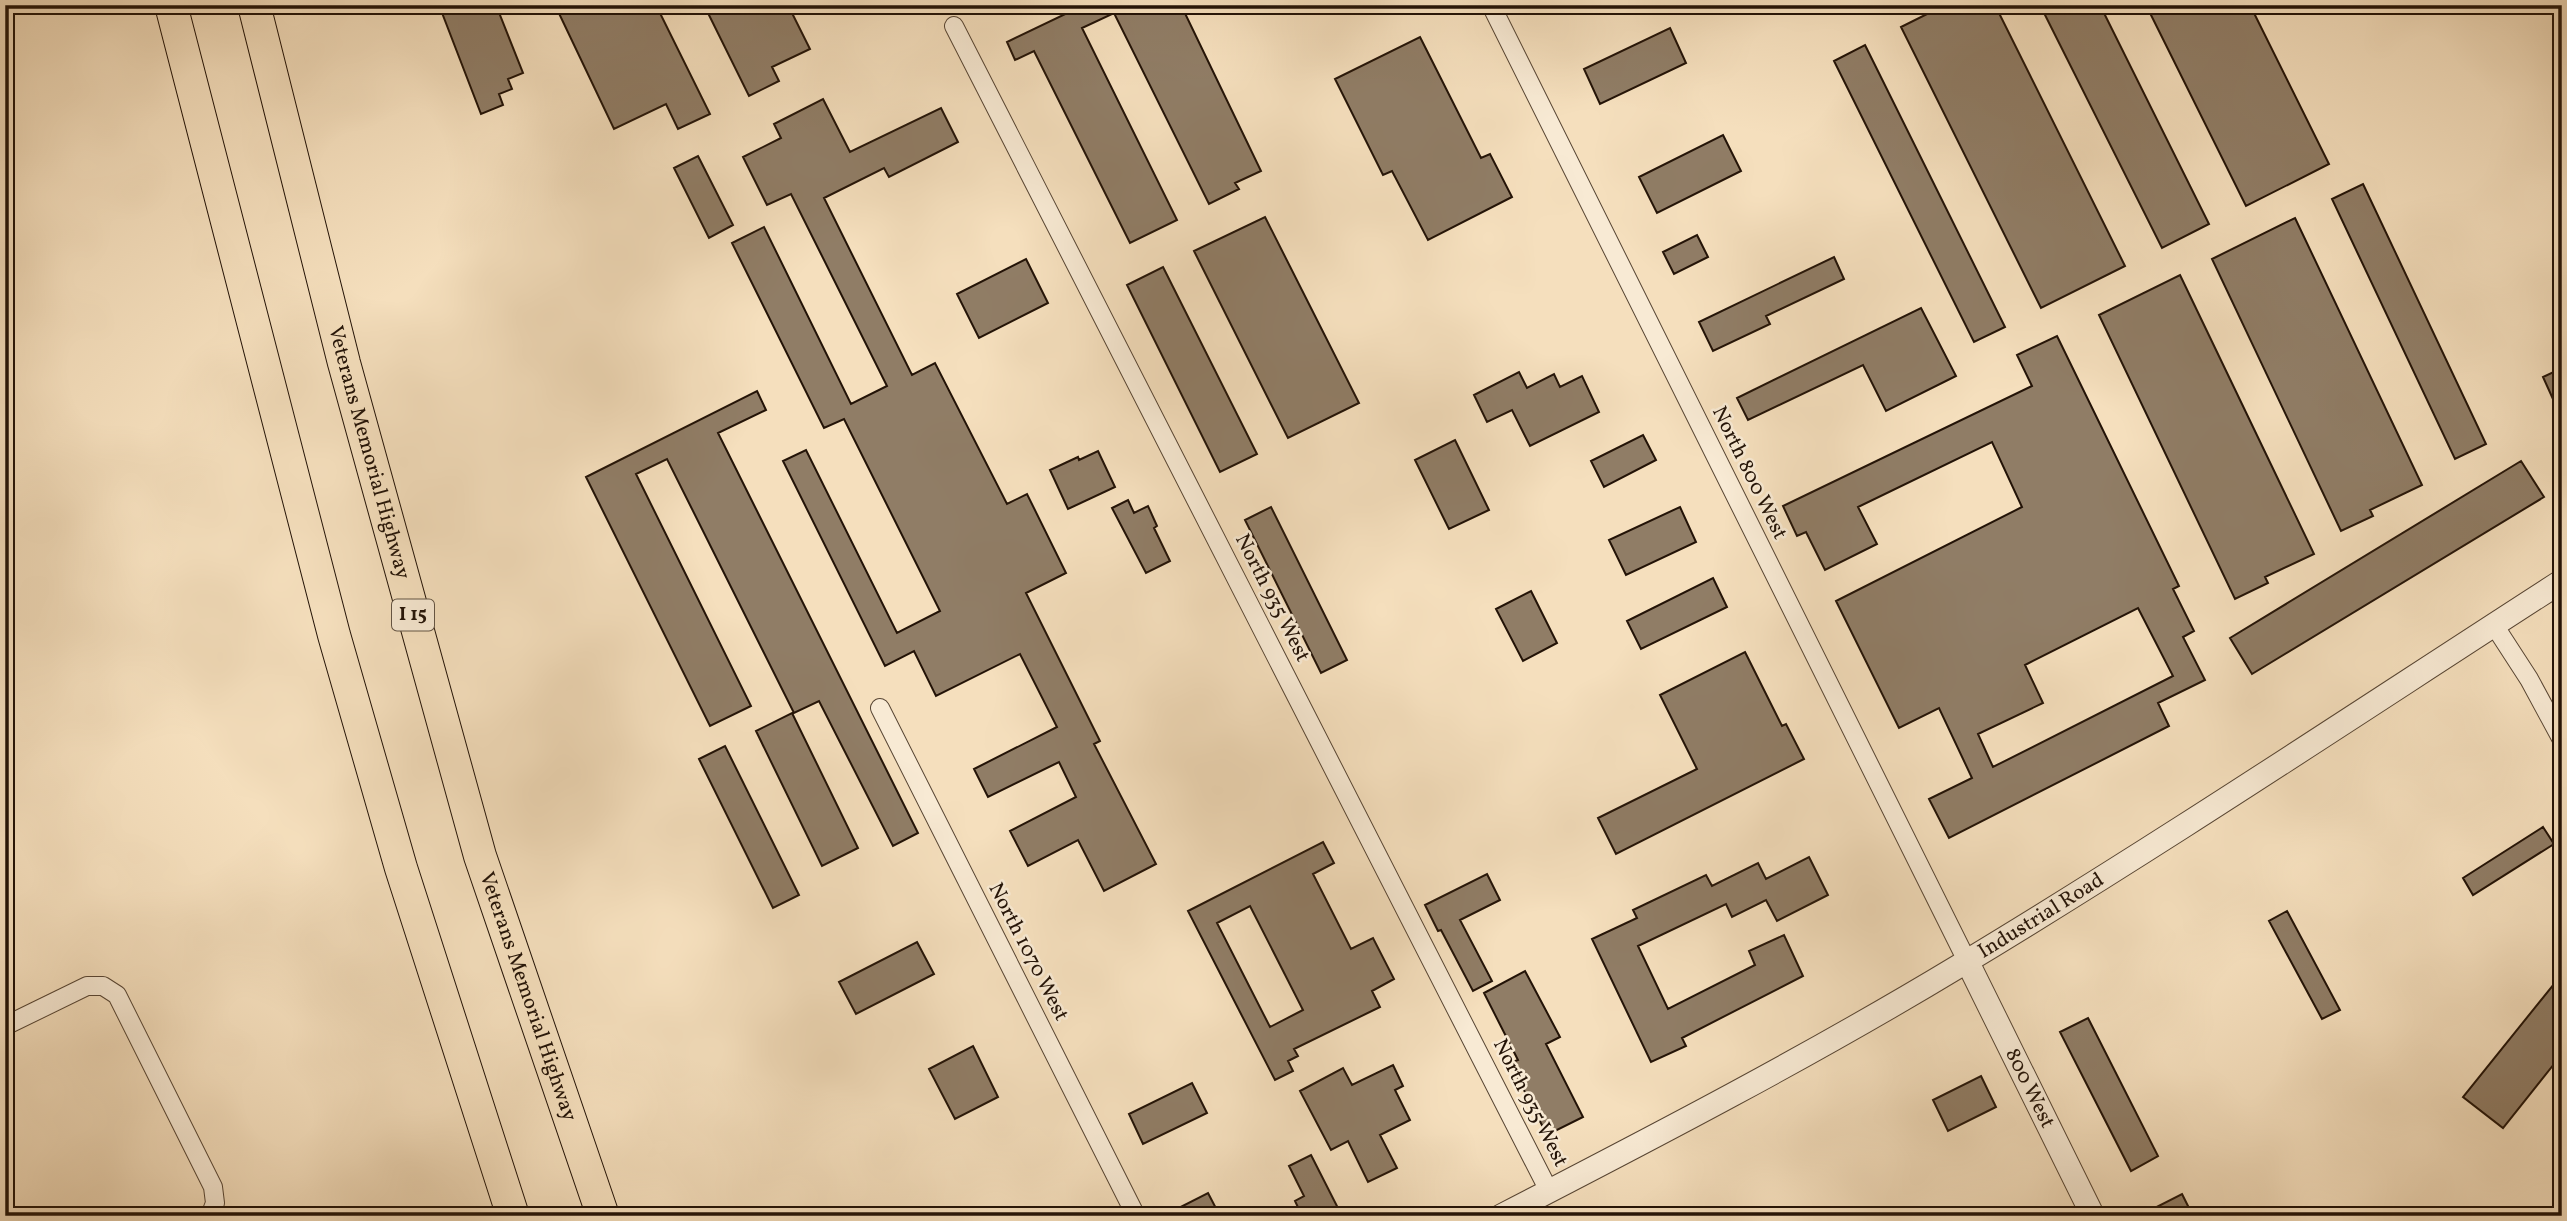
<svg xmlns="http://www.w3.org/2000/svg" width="2567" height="1221" viewBox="0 0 2567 1221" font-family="Vollkorn,serif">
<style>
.building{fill:#907d66;stroke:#231307;stroke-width:2;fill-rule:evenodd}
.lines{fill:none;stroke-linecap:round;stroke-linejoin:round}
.minor-casing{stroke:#584634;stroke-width:20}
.tertiary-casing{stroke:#584634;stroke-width:25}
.motorway-casing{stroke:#231307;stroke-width:34}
.minor{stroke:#f8ead4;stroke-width:18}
.tertiary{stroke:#f8ead4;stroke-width:23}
.motorway{stroke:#f5dfbd;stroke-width:32}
.labels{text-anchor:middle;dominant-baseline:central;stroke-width:5;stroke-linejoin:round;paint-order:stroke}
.shield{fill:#f8ead4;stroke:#635444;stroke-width:2}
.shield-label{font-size:19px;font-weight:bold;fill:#231307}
.street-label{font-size:21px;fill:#231307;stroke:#f8ead4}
</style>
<rect width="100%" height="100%" fill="#f5dfbd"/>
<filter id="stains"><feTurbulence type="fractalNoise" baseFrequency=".00286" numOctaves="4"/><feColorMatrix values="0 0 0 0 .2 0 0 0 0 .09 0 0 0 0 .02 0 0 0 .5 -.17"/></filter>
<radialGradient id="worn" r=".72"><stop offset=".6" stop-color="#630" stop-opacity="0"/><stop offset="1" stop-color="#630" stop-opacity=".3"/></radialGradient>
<path class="building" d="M 439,5 L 496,5 L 523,73 L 508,79 L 512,89 L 499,94 L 503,105 L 481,114 Z
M 555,5 L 656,5 L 710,114 L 678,129 L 666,104 L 614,129 Z
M 704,5 L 788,5 L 810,49 L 772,67 L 779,81 L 749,96 Z
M 1084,5 L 1181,5 L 1261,171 L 1235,183 L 1239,189 L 1209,204 L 1114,13 L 1082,28 L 1177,220 L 1130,243 L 1034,51 L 1015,60 L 1007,42 Z
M 1945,5 L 1995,5 L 2125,266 L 2041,308 L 1901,27 Z
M 2040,5 L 2100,5 L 2209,224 L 2162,248 Z
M 2146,5 L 2250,5 L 2329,164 L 2246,206 Z
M 1670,28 L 1686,63 L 1600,104 L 1584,69 Z
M 1420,37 L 1481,158 L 1490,154 L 1512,197 L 1428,240 L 1392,171 L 1383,175 L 1335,79 Z
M 1865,45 L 2005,327 L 1974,342 L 1834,61 Z
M 823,99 L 850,152 L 941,108 L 958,142 L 889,177 L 884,168 L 824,198 L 912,375 L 935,363 L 1007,504 L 1027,494 L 1066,573 L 1026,593 L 1100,741 L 1094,744 L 1156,864 L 1104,891 L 1078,840 L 1028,866 L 1010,831 L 1076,797 L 1059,762 L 988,797 L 974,769 L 1057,727 L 1020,654 L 936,696 L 914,651 L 885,666 L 783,461 L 806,450 L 897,633 L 940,611 L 844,419 L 824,428 L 732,243 L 764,227 L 851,404 L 887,386 L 791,194 L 767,205 L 743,157 L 781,138 L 774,124 Z
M 1723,135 L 1741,171 L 1657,213 L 1639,177 Z
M 698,156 L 733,225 L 709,238 L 674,168 Z
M 2363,184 L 2486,444 L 2455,459 L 2332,199 Z
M 1265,217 L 1359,403 L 1288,438 L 1194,251 Z
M 2295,218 L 2422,485 L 2370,510 L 2373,516 L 2341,531 L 2212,259 Z
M 1697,235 L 1708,257 L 1674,274 L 1663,252 Z
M 1834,257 L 1844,279 L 1766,316 L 1770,324 L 1713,351 L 1699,322 Z
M 1026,259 L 1048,303 L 979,338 L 957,294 Z
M 1163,267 L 1257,454 L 1220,472 L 1127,285 Z
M 2180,275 L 2314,554 L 2265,577 L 2268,583 L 2235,599 L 2099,315 Z
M 1921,308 L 1956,376 L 1886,411 L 1863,365 L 1748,420 L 1737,398 Z
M 2057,336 L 2179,586 L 2173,589 L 2194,631 L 2183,637 L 2205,680 L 2158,703 L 2169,726 L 1949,838 L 1929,799 L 1972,778 L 1939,708 L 1899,728 L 1836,601 L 2022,507 L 1992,442 L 1858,507 L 1877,544 L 1825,570 L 1806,532 L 1797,536 L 1783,506 L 2032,386 L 2017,355 ZM 2138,608 L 2173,676 L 1993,767 L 1978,734 L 2043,703 L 2025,665 Z
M 2562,368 L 2562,419 L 2543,377 Z
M 1519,372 L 1527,388 L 1554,374 L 1560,387 L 1582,376 L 1599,412 L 1530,446 L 1512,410 L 1487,422 L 1474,395 Z
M 757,391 L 766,410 L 718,433 L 918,833 L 893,846 L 819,701 L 794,713 L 667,459 L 636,474 L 751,706 L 710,726 L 586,477 Z
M 1643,435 L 1656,460 L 1604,487 L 1591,461 Z
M 1455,440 L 1489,510 L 1449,529 L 1415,460 Z
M 1098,451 L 1115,487 L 1068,509 L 1050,470 L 1078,457 L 1079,460 Z
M 2521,461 L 2544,497 L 2252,674 L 2230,638 Z
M 1128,500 L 1134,513 L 1148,506 L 1157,526 L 1154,528 L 1170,561 L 1146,573 L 1112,508 Z
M 1271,507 L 1347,660 L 1321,673 L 1245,520 Z
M 1680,507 L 1696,542 L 1626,575 L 1609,540 Z
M 1713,578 L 1727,607 L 1641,649 L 1627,621 Z
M 1531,591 L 1557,643 L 1523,661 L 1496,609 Z
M 1745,652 L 1782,726 L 1786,724 L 1804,759 L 1616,854 L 1598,818 L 1697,769 L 1660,695 Z
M 792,713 L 858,848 L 822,866 L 756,731 Z
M 725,746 L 799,895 L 773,908 L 699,759 Z
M 2543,827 L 2554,844 L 2473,895 L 2463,878 Z
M 1323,842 L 1334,863 L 1313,874 L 1351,949 L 1373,938 L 1394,979 L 1372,991 L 1380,1007 L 1294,1049 L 1298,1056 L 1288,1061 L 1293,1071 L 1275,1080 L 1188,911 ZM 1250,906 L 1303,1010 L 1270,1027 L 1217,923 Z
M 1809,857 L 1828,895 L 1777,921 L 1766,900 L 1732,917 L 1726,904 L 1638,946 L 1668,1009 L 1755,965 L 1749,951 L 1784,935 L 1803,976 L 1682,1038 L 1686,1046 L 1651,1062 L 1592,939 L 1637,918 L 1633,910 L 1706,875 L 1712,886 L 1758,863 L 1766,879 Z
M 1487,874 L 1500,900 L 1460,920 L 1492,981 L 1473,991 L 1441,930 L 1438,931 L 1425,905 Z
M 2287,911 L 2340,1010 L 2322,1019 L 2269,921 Z
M 917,942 L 934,974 L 856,1014 L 839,982 Z
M 1525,971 L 1560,1037 L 1546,1044 L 1583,1117 L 1547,1135 L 1510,1063 L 1518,1060 L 1484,993 Z
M 2562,974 L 2562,1054 L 2503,1128 L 2463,1097 Z
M 2088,1018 L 2158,1156 L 2131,1171 L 2060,1032 Z
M 973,1046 L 998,1097 L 955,1119 L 929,1069 Z
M 1393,1065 L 1403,1086 L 1395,1090 L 1410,1120 L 1380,1135 L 1397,1168 L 1368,1182 L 1348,1141 L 1331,1150 L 1300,1091 L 1343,1068 L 1352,1085 Z
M 1981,1076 L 1996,1107 L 1948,1131 L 1933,1100 Z
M 1192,1083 L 1207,1113 L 1143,1144 L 1129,1114 Z
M 1311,1155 L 1342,1216 L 1302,1216 L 1295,1201 L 1304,1196 L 1289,1166 Z
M 1208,1193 L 1220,1216 L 1163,1216 Z
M 2182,1194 L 2193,1216 L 2139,1216 Z"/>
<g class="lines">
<defs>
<path id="minor" d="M 1491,5 L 1967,961
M 954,26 L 1549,1191
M 2494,625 L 2529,679 L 2562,740
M 880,708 L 1136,1216
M 5,1026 L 87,986 L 103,986 L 117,995 L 213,1187 L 215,1203 L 210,1216"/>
<g id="tertiary">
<path id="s1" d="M 1967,961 L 2093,1216"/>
<path id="s2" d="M 1501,1216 C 1656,1136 1810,1056 1959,966 C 2163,843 2362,710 2562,581"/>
</g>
<g id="motorway">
<path d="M 171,5 L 334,635 L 401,868 L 513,1216"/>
<path id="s3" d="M 254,5 L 344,363 L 480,856 L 603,1216"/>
</g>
</defs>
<use href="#minor" class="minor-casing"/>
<use href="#tertiary" class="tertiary-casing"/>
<use href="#motorway" class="motorway-casing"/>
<use href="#minor" class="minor"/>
<use href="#tertiary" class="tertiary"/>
<use href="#motorway" class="motorway"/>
</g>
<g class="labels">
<rect class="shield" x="392" y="599.5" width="42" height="31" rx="5"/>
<g class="shield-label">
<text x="413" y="615">I 15</text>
</g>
<g class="street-label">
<text stroke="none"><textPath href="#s3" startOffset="462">Veterans Memorial Highway</textPath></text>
<text transform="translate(1749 473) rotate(64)">North 800 West</text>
<text transform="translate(1272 598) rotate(63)">North 935 West</text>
<text stroke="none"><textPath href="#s2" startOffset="618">Industrial Road</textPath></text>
<text transform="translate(1028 952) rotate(63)">North 1070 West</text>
<text stroke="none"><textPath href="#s3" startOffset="1029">Veterans Memorial Highway</textPath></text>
<text stroke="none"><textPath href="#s1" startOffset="142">800 West</textPath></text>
<text transform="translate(1530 1103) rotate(63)">North 935 West</text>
</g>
</g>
<rect width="2567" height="1221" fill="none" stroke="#f5dfbd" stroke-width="28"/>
<rect x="7" y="7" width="2553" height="1207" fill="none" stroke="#231307" stroke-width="3.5"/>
<rect x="14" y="14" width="2539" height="1193" fill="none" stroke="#231307" stroke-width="2"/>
<rect width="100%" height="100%" filter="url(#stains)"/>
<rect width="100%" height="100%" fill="url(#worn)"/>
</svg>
